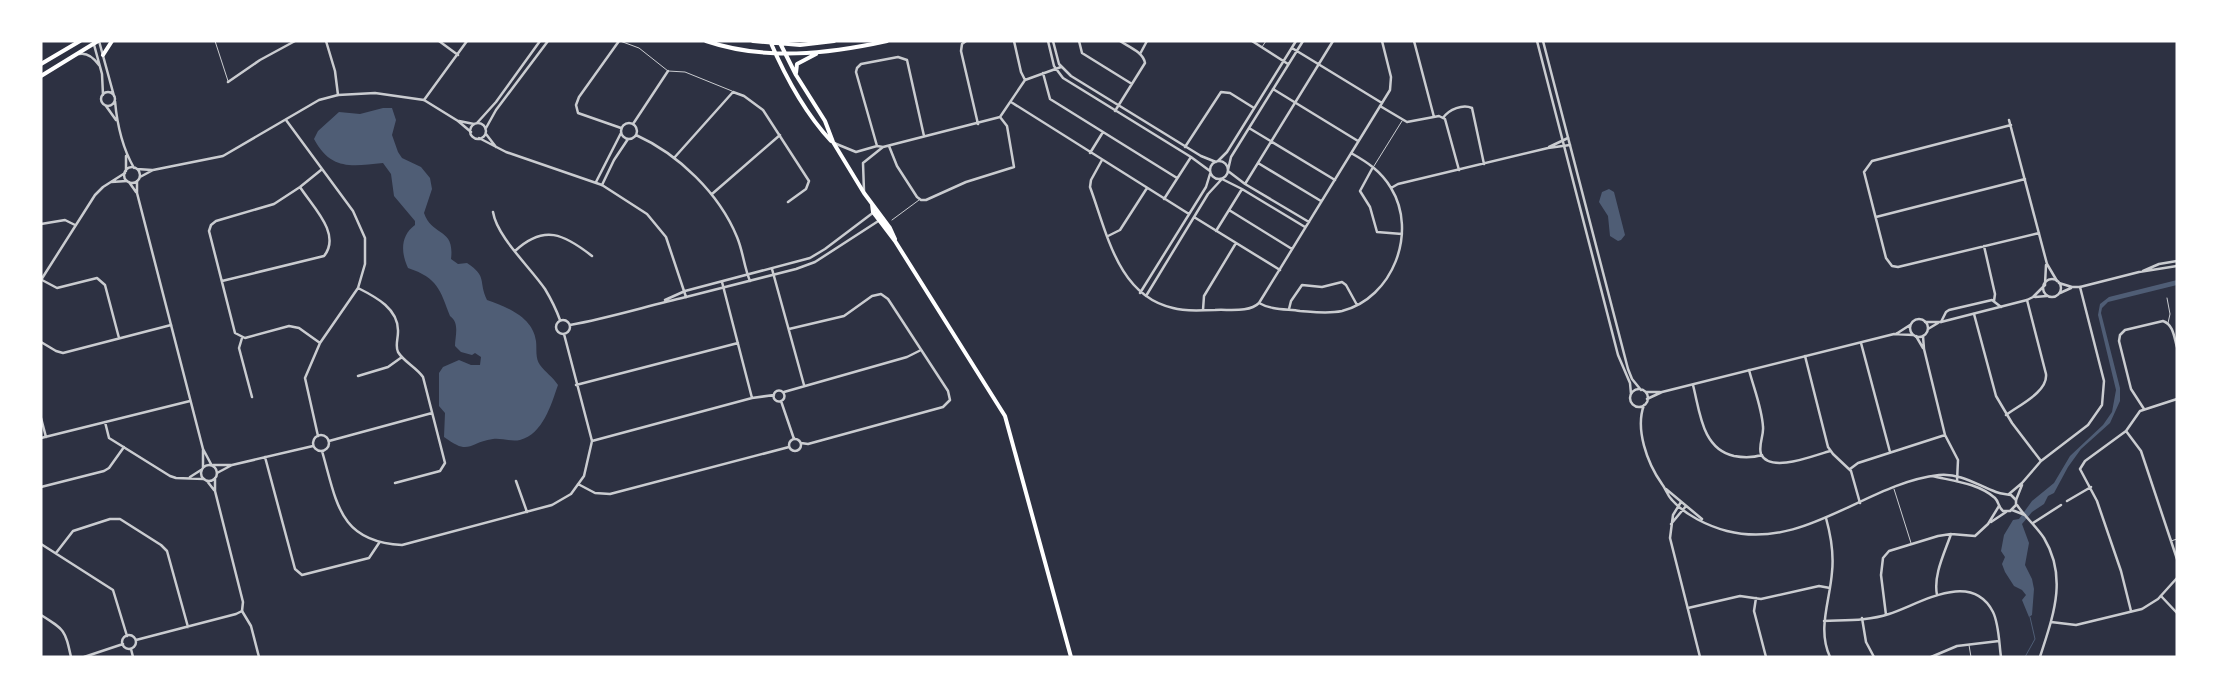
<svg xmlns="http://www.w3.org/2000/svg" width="2218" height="698" viewBox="0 0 2218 698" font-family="'Fira Sans Condensed',sans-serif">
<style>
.water{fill:#4f5d75}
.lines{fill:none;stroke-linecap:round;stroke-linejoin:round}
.stream{stroke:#4f5d75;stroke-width:1}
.service{stroke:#caccd0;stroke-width:1}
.minor{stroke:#caccd0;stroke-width:2.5}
.tertiary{stroke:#caccd0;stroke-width:2.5}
.primary{stroke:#fff;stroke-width:4}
</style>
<rect width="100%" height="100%" fill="#2d3142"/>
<path class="water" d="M 383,108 L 392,108 L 396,120 L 392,135 L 398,152 L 402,158 L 421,167 L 430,178 L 432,189 L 424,213 C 432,237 455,227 451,259 L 458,264 L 467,263 C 488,277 478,281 487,300 C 507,307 533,317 536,341 C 537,349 535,358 540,365 C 545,372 553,377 558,385 C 551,405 543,434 520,440 C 511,442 502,438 493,439 C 467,443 470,456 444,437 L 445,413 L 439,406 L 439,373 L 443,367 L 459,360 L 471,365 L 480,365 L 481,357 L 475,353 L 472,355 L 461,352 L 455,346 C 455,336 460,323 450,316 C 440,290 438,278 408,268 C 401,253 400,236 415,225 L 415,221 L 394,196 L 391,174 L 383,163 C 352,166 331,171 314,139 L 318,131 L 339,112 L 360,114 Z
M 1609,189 L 1614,192 L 1625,235 L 1621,240 L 1618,241 L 1610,236 L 1608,216 L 1599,202 L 1602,192 Z
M 2177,280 L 2177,285 L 2108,302 L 2102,308 L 2101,313 L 2120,388 L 2120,401 L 2110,423 L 2081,449 L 2068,467 L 2054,493 L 2048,496 L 2044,504 L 2032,512 L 2022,524 L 2029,543 L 2025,565 L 2032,579 L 2034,589 L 2032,615 L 2029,617 L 2022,600 L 2026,595 L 2022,590 L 2014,586 L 2005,572 L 2002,564 L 2005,557 L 2001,551 L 2004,535 L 2013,520 L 2019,519 L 2032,501 L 2054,483 L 2070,456 L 2103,425 L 2112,412 L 2116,390 L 2098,315 L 2100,304 L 2109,297 Z"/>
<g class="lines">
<path class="stream" d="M 2025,657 L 2035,639 L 2030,617"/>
<path class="service" d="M 215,41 L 228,81
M 620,41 L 639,48 L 668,71 L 685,72 L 732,91
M 1262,47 L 1266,41
M 1374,166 L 1402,121
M 892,220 L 919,200
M 2167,298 L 2170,314 L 2168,323
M 1894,489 L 1911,543
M 2171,541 L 2177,539
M 1969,645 L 1971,657"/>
<path class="minor" d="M 326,41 L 335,71 L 338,95
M 439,41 L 458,55
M 619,41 L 579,97 L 576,105 L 578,113 L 621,128
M 966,41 L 962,44 L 961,51 L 978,124
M 1014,41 L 1021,72 L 1025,80
M 1048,41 L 1054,66 L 1063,78 L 1191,157 L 1210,171
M 1053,41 L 1059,64 L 1071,76 L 1201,156 L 1216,162
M 1079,41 L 1082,53 L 1132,84
M 1252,41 L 1288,64
M 1414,41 L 1434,117
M 1292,48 L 1382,103
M 1140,54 L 1147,41
M 1043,73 L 1050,99 L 1177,178
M 228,82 L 260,60 L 295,41
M 1273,89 L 1358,141
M 424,100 L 467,41
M 1011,102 L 1189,214
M 1380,106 L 1407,122 L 1439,116 L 1445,119 L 1459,170
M 1115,111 L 1145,63 C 1143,52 1129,47 1120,41
M 1443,118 C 1449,109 1463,104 1472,108 L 1484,164
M 286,120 L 353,211 L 365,238 L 365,264 L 358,288 L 320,343 L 305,378 L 318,436
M 2009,120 L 2047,264 L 2057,281
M621 131a8 8 0 1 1 16 0a8 8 0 1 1-16 0Z
M 633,124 L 668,71
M 2011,125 L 1872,161 L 1864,172 L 1886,258 L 1892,266 L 1898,267 L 2039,233
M 1249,128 L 1335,180
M 636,135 C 678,154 719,193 737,237 C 743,251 744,267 750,281
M 834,143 L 856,152 L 877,146 L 883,147
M 877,146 L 856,72 L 857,68 L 861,64 L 898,57 L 907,60 L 924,136
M 889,146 L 897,166 L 917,197 L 921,200 L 926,200 L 966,182 L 1014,167 L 1007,126 L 1000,117
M 1185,147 L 1221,92 L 1230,93 L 1254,108
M 1549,147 L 1568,138
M 1090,153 L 1103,132
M 674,158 L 733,92 L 744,96 L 763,110 L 809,181 L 806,189 L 788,202
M 1102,160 L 1091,180 L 1090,187 C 1107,233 1118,296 1173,308 C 1186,312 1201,310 1215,310 C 1228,309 1249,313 1259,303 C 1271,310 1286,309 1300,311 C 1314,312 1328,314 1342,311 C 1393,298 1418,232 1391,188 C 1381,171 1367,162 1351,153
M1210 170a9 9 0 1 1 18 0a9 9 0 1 1-18 0Z
M 1218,161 L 1227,152 L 1296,41
M 1258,163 L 1321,201
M 1373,167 L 1360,191 L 1370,207 L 1377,232 L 1402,234
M 1228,170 L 1231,157 L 1303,41
M 1228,171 L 1245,184 L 1309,222
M 1222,179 L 1242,189 L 1305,227
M 111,182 L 127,181
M 596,182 L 621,133
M 1245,184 L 1333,41
M 602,185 L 614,160 L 628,139
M 1391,188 L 1398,184 L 1548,148 L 1570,145
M 864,191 L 863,163 L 883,147 L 1000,117 L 1025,80 L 1061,67
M 712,194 L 780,135
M 1164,199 L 1191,157
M 1229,210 L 1292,249
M 493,212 C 497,237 530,267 545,289 C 551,299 556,309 560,320
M 1194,217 L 1280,270
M 1876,217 L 2025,179
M 41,224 L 65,220 L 75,225
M 1216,231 L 1242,189
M 1108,236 L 1120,230 L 1147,188
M 1984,246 L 1995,294 L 1994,301
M 515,251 C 544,224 564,234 592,256
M 772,269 L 804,385
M 41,280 L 95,195 L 103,187 L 125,173
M 42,280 L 57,288 L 97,278 L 105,285 L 119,338
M 222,281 L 324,256 C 342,234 312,206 300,187
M 722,282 L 752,398
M 2045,284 L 2046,265
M 358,288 C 376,297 399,309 398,332 C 398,339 395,346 398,352 C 404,362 416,367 423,377 L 445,463 L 440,471 L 395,483
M 1140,293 L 1206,187 L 1210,174
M 1146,296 L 1208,194 L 1221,180
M 665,300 L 685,291
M 1259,303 L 1390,90 L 1391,77 L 1382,41
M 1289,309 L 1291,301 L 1302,285 L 1322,287 L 1342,282 L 1346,285 L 1357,305
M 1203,310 L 1204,296 L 1236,243
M 1974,314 L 1996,396 L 2012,423 L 2041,461
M556 327a7 7 0 1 1 14 0a7 7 0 1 1-14 0Z
M 1941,322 L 1946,312 L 1949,310 L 1992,300 L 2001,307
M 570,325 C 609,318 647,306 686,297
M 789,329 L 844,316 L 872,296 L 881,294 L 888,299 L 948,391 L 950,400 L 943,407 L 808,444 L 801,443
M 1916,336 L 1923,348
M 1923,336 L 1924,349 L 1945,435 L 1958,460 L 1957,481
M 242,338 L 239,348 L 252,397
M 41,342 L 56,351 L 63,353 L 171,325
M 320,343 L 299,328 L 289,326 L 245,338 L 235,333 L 209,231 L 211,225 L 216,221 L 274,204 L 300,187 L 321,170
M 1861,343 L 1890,452
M 1805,356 L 1828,447 L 1833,454 L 1851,471 L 1860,503
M 1749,370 C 1754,389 1762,408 1763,427 C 1764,435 1758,446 1761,454 C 1770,474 1815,455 1830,451
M 358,376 L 388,367 L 402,357
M 576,385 L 738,343
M 1693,385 C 1700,412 1702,449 1734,456 C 1745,458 1752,458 1762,455
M773.5 396a5.5 5.5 0 1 1 11 0a5.5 5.5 0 1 1-11 0Z
M 784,392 L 907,357 L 921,350
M 781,401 L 794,439
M 2144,409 L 2131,389 L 2119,341 L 2120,335 L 2125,330 L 2163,321 C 2174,325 2174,338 2177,347
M 2006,415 C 2019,405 2048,392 2046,374 L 2027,300
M 41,418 L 46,437
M 105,422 L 109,438 L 170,476 L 176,478 L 204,479
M 2126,431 L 2141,451 L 2177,559
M313 443a8 8 0 1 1 16 0a8 8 0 1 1-16 0Z
M 41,438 L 190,401
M789 445a6 6 0 1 1 12 0a6 6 0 1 1-12 0Z
M 329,441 L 432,413
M 592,441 L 752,398 L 774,395
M 322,451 C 337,503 339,542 402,545 L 552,505 L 571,494 L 584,476 L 592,441 L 564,334
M 265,457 L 295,569 L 302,575 L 369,558 L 379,543
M 213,465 L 231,465
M 1850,469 L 1858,463 L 1945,435
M 217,473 L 232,465 L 313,446
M 190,477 L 201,470
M 516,481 L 527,512
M 578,484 L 595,493 L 610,494 L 789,447
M 41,487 L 104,471 L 109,468 L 124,447
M 2009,494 L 2022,483 L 2041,461 L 2088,425 L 2102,405 L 2104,381 L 2080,287
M 2016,500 L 2022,485
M 2067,501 L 2091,487
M 1826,518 C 1831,536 1834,554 1832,572 C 1830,601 1817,629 1830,657
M 1991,522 L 2006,512
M 2033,523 L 2061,505
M 41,544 L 113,590 L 127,636
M 56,553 L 73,531 L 110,519 L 120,519 L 161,545 L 167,551 L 188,627
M 1937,595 C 1933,575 1945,552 1951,534
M 2161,596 L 2177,613
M 1756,598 L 1754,611 L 1766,657
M 1688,608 L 1740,596 L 1761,599 L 1819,586 L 1830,588
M 2131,611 L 2121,571 L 2097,501 L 2080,469 L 2085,461 L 2126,431 L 2140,411 L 2177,399
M 41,615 C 65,630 65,630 71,657
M 1886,615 L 1881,575 L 1883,558 L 1889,551 L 1938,536 L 1951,534 L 1975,536 L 1988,524 L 1999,506
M 1862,618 L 1866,642 L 1874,657
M 1824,621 C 1845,620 1868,621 1889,614 C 1918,605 1971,569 1993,612 C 1999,624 1999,643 2001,657
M122 642a7 7 0 1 1 14 0a7 7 0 1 1-14 0Z
M 136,640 L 236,614 L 242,611 L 251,626 L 259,657
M 131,649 L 133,657
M 84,657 L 123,644
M 1931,657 L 1957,646 L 1999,641"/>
<path class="tertiary" d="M 93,41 L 102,74 L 103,95
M 99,41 L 114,96
M 1537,41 L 1618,355 L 1630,383 L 1631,394
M 1543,41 L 1628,369 L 1632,379 L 1641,390
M 79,54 C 88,52 94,58 99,65
M101 99a7 7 0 1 1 14 0a7 7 0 1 1-14 0Z
M 115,101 C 117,124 122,147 134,168
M 106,106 L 116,120
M 459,121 L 474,124
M 477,123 L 496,102 L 540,41
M470 131a8 8 0 1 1 16 0a8 8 0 1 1-16 0Z
M 486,128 L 496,110 L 548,41
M 486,134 L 496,147
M 479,138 L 506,152 L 602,185 L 647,214 L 666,237 L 686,297 L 796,269 L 815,262 L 883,218
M124 175a8 8 0 1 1 16 0a8 8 0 1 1-16 0Z
M 137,169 L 152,170
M 126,171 L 126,156
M 140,177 L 153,170 L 223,156 L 319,100 L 338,95 L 375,93 L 424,100 L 458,121 L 471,132
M 137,181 L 137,193 L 203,449 L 211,464
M 129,182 L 136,192
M 2143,271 L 2159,264 L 2177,261
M2043 288a9 9 0 1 1 18 0a9 9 0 1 1-18 0Z
M 2059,283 L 2072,287 L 2080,287 L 2139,272 L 2177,266
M 685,291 L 810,258 L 825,249 L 874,212
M 2060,293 L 2071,288
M 2035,297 L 2047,296
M1910 328a9 9 0 1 1 18 0a9 9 0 1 1-18 0Z
M 1925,322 L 1941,322 L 2027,300 L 2033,297 L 2045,285
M 1928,329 L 1938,323
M 1896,334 L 1910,325
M1630 398a9 9 0 1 1 18 0a9 9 0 1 1-18 0Z
M 1646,392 L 1660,392
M 1647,399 L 1662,392 L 1894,334 L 1913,335
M 1644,405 C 1635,429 1647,463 1662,484 C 1666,489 1667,495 1672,500 C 1685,515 1708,526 1727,531 C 1805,551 1866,483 1939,475 C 1961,473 1977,485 1996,492 C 2001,494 2006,494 2011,495 L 2016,500 L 2016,505 L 2010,511 L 2003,511 C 1998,507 1999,502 1995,498 C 1978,483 1953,481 1932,476
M201 473a8 8 0 1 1 16 0a8 8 0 1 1-16 0Z
M 203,467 L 203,450
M 215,478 L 215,491 L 243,602 L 242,611
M 207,481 L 214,490
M 1666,489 L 1702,519
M 1681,502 L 1673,515 L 1670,538 L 1700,657
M 2017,505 C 2025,517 2036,526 2044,538 C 2068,578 2053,616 2040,657
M 2012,510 L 2025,515
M 1671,524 L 1686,506
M 2051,622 L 2076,625 L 2142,609 L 2158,599 L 2177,578"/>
<path class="primary" d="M 706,41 C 765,61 828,54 887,41
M 753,41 L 800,45 L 834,41
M 770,41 C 785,76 805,113 831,141
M 779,41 L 796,75 L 825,121 L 833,142 L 864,193 L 890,228 L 895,239
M 103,55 L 112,41
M 41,64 L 80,41
M 796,73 L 797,64 L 816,54
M 41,76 L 98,41
M 872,204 L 873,212 L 895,241 L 1005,416 L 1071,657"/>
</g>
<rect width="2218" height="698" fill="none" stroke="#ffffff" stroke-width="85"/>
</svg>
